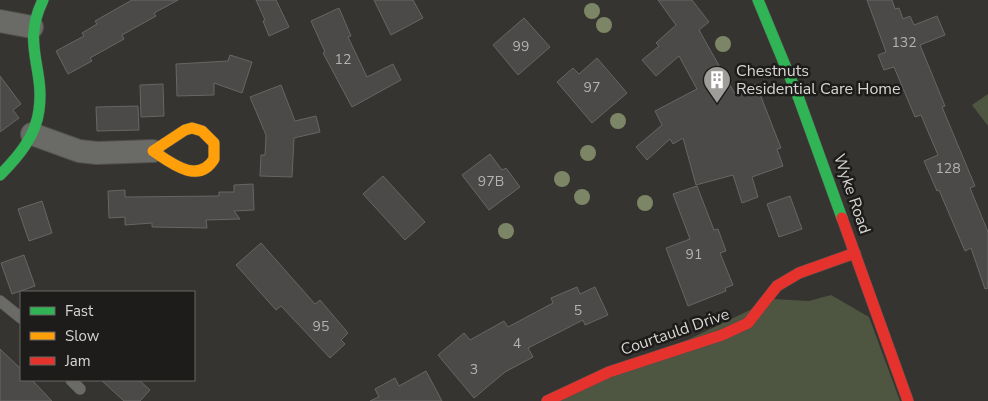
<svg xmlns="http://www.w3.org/2000/svg" width="988" height="401" viewBox="0 0 988 401" font-family="'Nunito Sans',sans-serif">
<style>
.green{fill:#4e5540}
.building{fill:#4b4a49;stroke:#686665}
.lines{fill:none;stroke-linecap:round;stroke-linejoin:round}
.lane-casing{stroke:#51504d;stroke-width:12}
.street-casing{stroke:#51504d;stroke-width:24}
.fast-casing{stroke:#51504d;stroke-width:12}
.slow-casing{stroke:#51504d;stroke-width:12}
.jam-casing{stroke:#51504d;stroke-width:12}
.lane{stroke:#6a6a67;stroke-width:11}
.street{stroke:#6a6a67;stroke-width:22}
.fast{stroke:#30b455;stroke-width:11}
.slow{stroke:#ff9f0a;stroke-width:11}
.jam{stroke:#e5322d;stroke-width:11}
.tree{fill:#7c8666}
.labels{text-anchor:middle;dominant-baseline:central;stroke-width:5;stroke-linejoin:round;paint-order:stroke}
.number-label{font-size:14px;fill:#b4b3b0}
.poi-label{font-size:16px;fill:#d7d6d3;stroke:#1d1c1a;text-anchor:start}
.street-label{font-size:16px;fill:#d7d6d3;stroke:#1d1c1a}
</style>
<rect width="100%" height="100%" fill="#353430"/>
<path class="green" d="M 988,94 L 988,126 L 972,105 Z
M 831,295 L 869,317 L 900,401 L 560,401 L 773,299 L 809,301 Z"/>
<path class="building" d="M 132,0 L 178,0 L 154,13 L 156,16 L 122,35 L 124,39 L 90,58 L 92,61 L 68,74 L 56,51 L 84,36 L 82,33 L 97,24 L 95,21 Z
M 256,0 L 276,0 L 289,27 L 269,36 L 263,21 L 265,20 Z
M 374,0 L 413,0 L 423,18 L 391,35 Z
M 658,0 L 692,0 L 709,22 L 699,30 L 735,94 L 756,84 L 781,148 L 777,149 L 783,166 L 752,177 L 758,197 L 742,203 L 733,175 L 696,185 L 683,138 L 673,144 L 670,139 L 647,160 L 636,147 L 662,125 L 655,111 L 697,89 L 679,56 L 656,76 L 642,60 L 659,46 L 656,43 L 676,25 Z
M 867,0 L 892,0 L 895,9 L 899,8 L 903,19 L 910,16 L 914,25 L 937,16 L 945,35 L 920,45 L 945,106 L 942,107 L 975,186 L 970,188 L 988,232 L 988,288 L 985,289 L 971,248 L 965,251 L 939,190 L 937,191 L 924,161 L 938,155 L 921,115 L 915,117 L 894,67 L 884,70 L 878,55 L 886,52 Z
M 339,8 L 351,36 L 348,37 L 367,77 L 393,64 L 401,80 L 352,107 L 323,53 L 325,52 L 311,21 Z
M 524,18 L 550,47 L 518,75 L 493,45 Z
M 230,55 L 252,62 L 242,93 L 214,83 L 214,95 L 177,96 L 176,64 L 228,61 Z
M 597,58 L 627,93 L 592,123 L 557,82 L 573,68 L 579,74 Z
M 0,76 L 21,104 L 13,110 L 19,118 L 0,132 Z
M 163,84 L 164,116 L 141,117 L 140,85 Z
M 281,85 L 295,121 L 316,116 L 320,132 L 294,138 L 292,177 L 260,176 L 261,155 L 265,155 L 266,135 L 250,97 Z
M 138,106 L 139,130 L 97,131 L 96,107 Z
M 490,154 L 502,170 L 506,168 L 520,187 L 489,210 L 462,175 Z
M 383,176 L 425,222 L 405,240 L 363,194 Z
M 253,184 L 254,210 L 234,211 L 240,219 L 206,220 L 207,228 L 152,227 L 152,223 L 125,225 L 125,217 L 109,218 L 108,191 L 125,190 L 125,197 L 219,196 L 219,192 L 234,192 L 234,185 Z
M 697,186 L 714,230 L 718,229 L 726,251 L 720,253 L 733,285 L 725,288 L 726,291 L 688,306 L 666,248 L 690,239 L 673,194 Z
M 790,196 L 802,229 L 779,237 L 767,204 Z
M 42,201 L 52,233 L 29,241 L 18,209 Z
M 261,243 L 315,304 L 320,300 L 348,333 L 341,340 L 345,344 L 330,358 L 281,306 L 276,310 L 236,265 Z
M 24,255 L 35,286 L 12,294 L 1,263 Z
M 577,287 L 580,294 L 595,287 L 608,315 L 585,325 L 583,320 L 528,348 L 533,357 L 505,372 L 474,398 L 438,355 L 464,333 L 470,340 L 504,321 L 508,327 L 553,303 L 551,298 Z
M 0,349 L 21,369 L 21,380 L 32,380 L 52,401 L 0,401 Z
M 426,371 L 442,401 L 370,401 L 379,397 L 375,389 L 395,378 L 399,386 Z
M 101,380 L 139,380 L 150,390 L 140,401 L 124,401 Z"/>
<g class="lines">
<defs>
<path id="lane" d="M 0,301 L 21,318
M 71,380 L 80,389"/>
<path id="street" d="M 0,21 L 32,27
M 32,134 L 79,151 L 97,153 L 153,151"/>
<path id="fast" d="M 758,0 L 799,99 L 842,218
M 0,175 C 18,157 36,136 39,110 C 45,67 21,45 43,0"/>
<path id="slow" d="M 192,128 L 202,131 L 214,143 L 214,159 C 198,185 171,163 153,151 L 185,130 Z"/>
<path id="jam" d="M 842,218 L 908,401
M 547,401 L 609,372 L 722,335 L 748,323 L 777,286 L 799,273 L 855,253"/>
</defs>
<use href="#lane" class="lane-casing"/>
<use href="#street" class="street-casing"/>
<use href="#fast" class="fast-casing"/>
<use href="#slow" class="slow-casing"/>
<use href="#jam" class="jam-casing"/>
<use href="#lane" class="lane"/>
<use href="#street" class="street"/>
<use href="#fast" class="fast"/>
<use href="#slow" class="slow"/>
<use href="#jam" class="jam"/>
</g>
<g class="tree">
<circle cx="592" cy="11" r="8"/>
<circle cx="604" cy="25" r="8"/>
<circle cx="723" cy="44" r="8"/>
<circle cx="618" cy="121" r="8"/>
<circle cx="588" cy="153" r="8"/>
<circle cx="562" cy="179" r="8"/>
<circle cx="582" cy="197" r="8"/>
<circle cx="645" cy="203" r="8"/>
<circle cx="506" cy="231" r="8"/>
</g>
<defs>
<symbol id="building-pin" viewBox="-11 -11 22 30"><path d="M0 17L-7.5 6A9.5 9.5 0 1 1 7.5 6Z" fill="#9e9d9a" stroke="#1d1c1a"/><path d="M-4-6H4V6H1V3H-1V6H-4ZM-2.5-4.3h1.7v1.8h-1.7ZM.8-4.3h1.7v1.8H.8ZM-2.5-1h1.7V.8h-1.7ZM.8-1h1.7V.8H.8Z" fill="#fff"/></symbol>
</defs>
<g fill-rule="evenodd">
<use href="#building-pin" x="701" y="64" width="32" height="43"/>
</g>
<g class="labels">
<g class="number-label">
<text x="904" y="42">132</text>
<text x="521" y="46">99</text>
<text x="343" y="59">12</text>
<text x="592" y="87">97</text>
<text x="948" y="168">128</text>
<text x="491" y="181">97B</text>
<text x="694" y="254">91</text>
<text x="578" y="310">5</text>
<text x="321" y="326">95</text>
<text x="517" y="343">4</text>
<text x="474" y="369">3</text>
</g>
<g class="poi-label">
<text x="736" y="71">Chestnuts<tspan x="736" dy="18">Residential Care Home</tspan></text>
</g>
<g class="street-label">
<text transform="translate(852 194) rotate(71)">Wyke Road</text>
<text transform="translate(675 332) rotate(-19)">Courtauld Drive</text>
</g>
</g>
<rect x="20" y="291" width="175" height="90" fill="#1d1c1a" stroke="#676664"/>
<rect x="30" y="307" width="25" height="8" fill="#30b455" stroke="#676664"/>
<text x="65" y="316" font-size="15" fill="#d7d6d3">Fast</text>
<rect x="30" y="332" width="25" height="8" fill="#ff9f0a" stroke="#676664"/>
<text x="65" y="341" font-size="15" fill="#d7d6d3">Slow</text>
<rect x="30" y="357" width="25" height="8" fill="#e5322d" stroke="#676664"/>
<text x="65" y="366" font-size="15" fill="#d7d6d3">Jam</text>
</svg>
